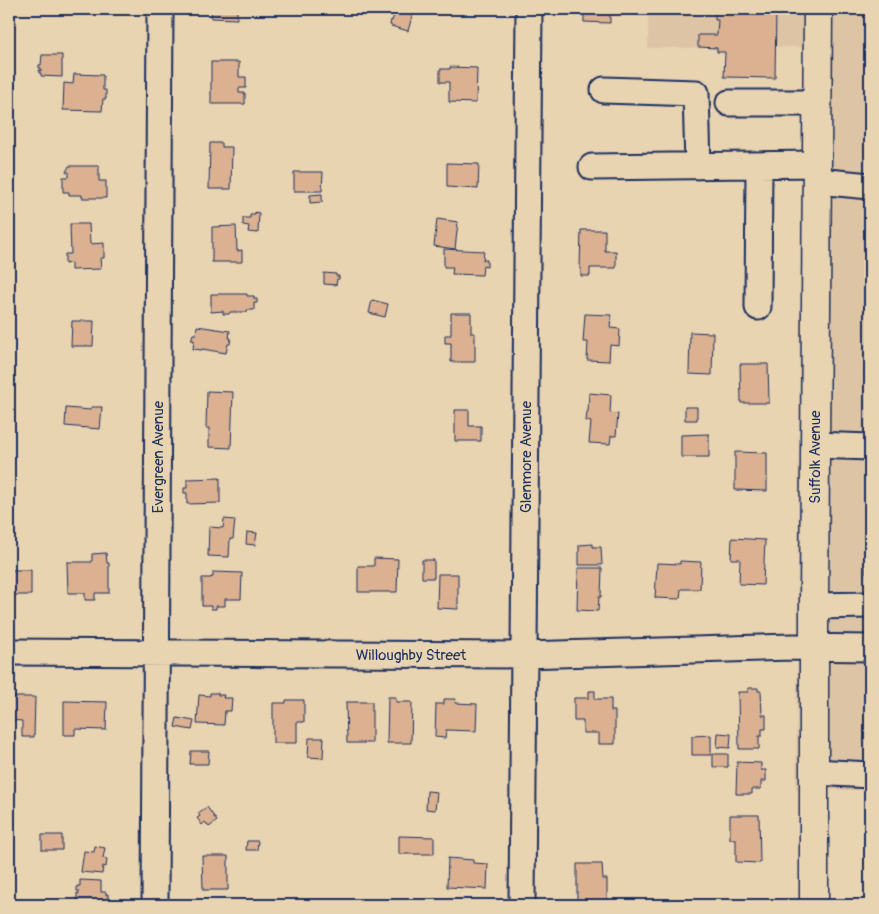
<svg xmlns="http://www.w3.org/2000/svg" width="879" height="914" viewBox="0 0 879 914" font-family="Pangolin,sans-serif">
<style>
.built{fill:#ddc4a5}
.building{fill:#dbb191;stroke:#1b2f5e}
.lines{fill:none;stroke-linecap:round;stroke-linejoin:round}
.minor-casing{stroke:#1b2f5e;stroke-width:29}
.major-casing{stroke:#1b2f5e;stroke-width:31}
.minor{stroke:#e9d4b2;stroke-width:25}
.major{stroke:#e9d4b2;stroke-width:28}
.labels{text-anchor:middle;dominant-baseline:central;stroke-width:5;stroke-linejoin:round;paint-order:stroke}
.street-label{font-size:15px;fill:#1b2f5e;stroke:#e9d4b2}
</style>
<rect width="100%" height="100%" fill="#e9d4b2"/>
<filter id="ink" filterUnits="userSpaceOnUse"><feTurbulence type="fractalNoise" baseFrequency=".02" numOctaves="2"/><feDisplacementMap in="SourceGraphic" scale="10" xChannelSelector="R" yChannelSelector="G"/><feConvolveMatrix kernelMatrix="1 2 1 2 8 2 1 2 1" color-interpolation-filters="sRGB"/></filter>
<g filter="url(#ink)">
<path class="built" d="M 648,9 L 870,9 L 870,790 L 796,790 L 802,47 L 648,48 Z"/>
<path class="building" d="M 212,9 L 237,9 L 237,19 L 211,18 Z
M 396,9 L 413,13 L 408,31 L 391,26 L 391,25 L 390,25 L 391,20 L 392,21 Z
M 584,9 L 610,9 L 610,23 L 584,22 Z
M 719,9 L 776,9 L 775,78 L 724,77 L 725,52 L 717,52 L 717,48 L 698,47 L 698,35 L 717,35 L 718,20 L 715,20 L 715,11 L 719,11 Z
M 42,55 L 62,55 L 62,77 L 41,76 L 41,73 L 39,73 L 39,70 L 41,71 L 41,68 L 39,68 L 39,65 L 41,65 Z
M 211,62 L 239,62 L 239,77 L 246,77 L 246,88 L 239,88 L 239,93 L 245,93 L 245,104 L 211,104 Z
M 450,67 L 477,68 L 476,103 L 449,102 L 449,82 L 440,82 L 440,69 L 450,69 Z
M 74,74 L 103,75 L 103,90 L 106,90 L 106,99 L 103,99 L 102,111 L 63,110 L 64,83 L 73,84 Z
M 210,143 L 222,143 L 222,147 L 232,147 L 231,189 L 209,189 Z
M 447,163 L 479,164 L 478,189 L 447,187 Z
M 69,166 L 99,166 L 99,181 L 106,181 L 106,198 L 82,198 L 82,195 L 69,195 L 69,192 L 63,192 L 63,177 L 69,177 L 69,172 L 66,172 Z
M 294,172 L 323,172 L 322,191 L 294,191 Z
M 322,194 L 322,202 L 310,203 L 310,195 Z
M 255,212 L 259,213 L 258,233 L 248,232 L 249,226 L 243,225 L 243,218 L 250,218 L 250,214 L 255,214 Z
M 437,219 L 458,222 L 455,249 L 434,246 Z
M 70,224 L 89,224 L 90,244 L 104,243 L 104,258 L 100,258 L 101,269 L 71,270 L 71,263 L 65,264 L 65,254 L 71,254 Z
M 236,226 L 237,251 L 242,250 L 242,262 L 212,262 L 212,227 Z
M 581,230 L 605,230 L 605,251 L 616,251 L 616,268 L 590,268 L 590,276 L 581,276 L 581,268 L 580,268 Z
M 444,249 L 484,251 L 483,260 L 487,260 L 487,267 L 483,266 L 482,275 L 452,274 L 453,267 L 444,267 Z
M 324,273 L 336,274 L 336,276 L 339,276 L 339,279 L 337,279 L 336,285 L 324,284 Z
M 211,294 L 247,294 L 247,296 L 254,296 L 254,299 L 257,299 L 257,303 L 254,303 L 254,310 L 247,310 L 247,312 L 230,312 L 229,314 L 223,314 L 223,311 L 211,312 Z
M 372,300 L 388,304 L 385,317 L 369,313 Z
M 451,313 L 471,313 L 471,333 L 475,333 L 475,362 L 451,362 L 451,343 L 445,343 L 445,335 L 451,335 Z
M 585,314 L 611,315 L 610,328 L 620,329 L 619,346 L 610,345 L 609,361 L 587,360 L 588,342 L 583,342 Z
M 72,321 L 94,321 L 93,346 L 71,346 Z
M 197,326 L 230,331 L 229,338 L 231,338 L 230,344 L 228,344 L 226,353 L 202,349 L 202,350 L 193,349 L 194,340 L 191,340 L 193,334 L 196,334 Z
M 690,332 L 713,333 L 712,375 L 689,374 Z
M 740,364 L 768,364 L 769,403 L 741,403 Z
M 207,391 L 233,392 L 231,448 L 209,447 L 209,428 L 206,428 Z
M 589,393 L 611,395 L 610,413 L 618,414 L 616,436 L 611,436 L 610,444 L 589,443 L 591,422 L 586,421 L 587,412 L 588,412 Z
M 91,407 L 102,407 L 100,429 L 65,426 L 66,408 L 91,410 Z
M 685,407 L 697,407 L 697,420 L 685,420 Z
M 455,410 L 469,410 L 469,426 L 481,426 L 481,441 L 455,441 Z
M 709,434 L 709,457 L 681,457 L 681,435 Z
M 735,452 L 767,453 L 767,491 L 735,490 Z
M 220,478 L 220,503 L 187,504 L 187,493 L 184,493 L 184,488 L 187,488 L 187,479 Z
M 224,519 L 235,520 L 233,539 L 230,539 L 229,557 L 208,556 L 209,527 L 223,528 Z
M 247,532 L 257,533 L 255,545 L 246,544 Z
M 732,538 L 765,540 L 763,585 L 739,584 L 740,559 L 731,559 Z
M 593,544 L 593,547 L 601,547 L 602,565 L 579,565 L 579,545 Z
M 106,553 L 107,563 L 109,563 L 109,593 L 95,593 L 95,600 L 85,600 L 85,593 L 68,593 L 67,562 L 92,562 L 92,554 Z
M 374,558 L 398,559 L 397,592 L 358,592 L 358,566 L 374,566 Z
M 866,558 L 870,558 L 870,573 L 866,573 Z
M 422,560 L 434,560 L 434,578 L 422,578 Z
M 680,561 L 701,562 L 700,589 L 681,589 L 680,599 L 655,598 L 657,563 L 680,564 Z
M 578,568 L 602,568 L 601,597 L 599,597 L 598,611 L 577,610 Z
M 9,570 L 31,570 L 31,595 L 9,595 Z
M 213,572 L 242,573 L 241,599 L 225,599 L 225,606 L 216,606 L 216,609 L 211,609 L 211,606 L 202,606 L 202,578 L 211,578 L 211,577 L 213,577 Z
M 438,574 L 458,574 L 458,609 L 437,608 Z
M 748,688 L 758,688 L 758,691 L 761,691 L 762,715 L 766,715 L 766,729 L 762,729 L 762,736 L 759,736 L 759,749 L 739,749 L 738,692 L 748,692 Z
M 589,691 L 595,691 L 595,699 L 611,699 L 611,711 L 615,711 L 615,744 L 599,744 L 599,733 L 583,733 L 583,721 L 574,721 L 574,698 L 589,698 Z
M 210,693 L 218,693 L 218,695 L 224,695 L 223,698 L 232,698 L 231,711 L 225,711 L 224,725 L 197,724 L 199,695 L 210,696 Z
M 9,697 L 35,697 L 34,737 L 22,737 L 22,721 L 9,720 Z
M 388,697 L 396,697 L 396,702 L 412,702 L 411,743 L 387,743 Z
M 444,699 L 456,699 L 455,703 L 477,704 L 476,731 L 446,730 L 445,738 L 435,737 L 436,704 L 444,704 Z
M 286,700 L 304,700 L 304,722 L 297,722 L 297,743 L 273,743 L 273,703 L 286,703 Z
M 64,701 L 107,702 L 106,730 L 75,729 L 75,735 L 64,735 Z
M 346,702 L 372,702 L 372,743 L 347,743 Z
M 177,718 L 194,721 L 192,730 L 175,727 Z
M 718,733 L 731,734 L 730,748 L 717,747 Z
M 711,735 L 711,755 L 692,755 L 692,736 Z
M 309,738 L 324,738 L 323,758 L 308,757 Z
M 191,751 L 209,751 L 208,764 L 190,764 Z
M 713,754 L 728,754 L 728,767 L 713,767 Z
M 737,762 L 761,763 L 761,770 L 766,770 L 766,781 L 761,781 L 761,789 L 752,789 L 752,794 L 736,794 Z
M 427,791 L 437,792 L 435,810 L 426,809 Z
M 207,807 L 217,821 L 209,827 L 205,822 L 202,825 L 197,818 L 200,816 L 198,813 Z
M 730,815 L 759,815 L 760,863 L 736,862 L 736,839 L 730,839 Z
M 42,835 L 62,835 L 62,850 L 42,850 Z
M 399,836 L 434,837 L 434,854 L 399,854 Z
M 247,841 L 258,841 L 257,850 L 246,850 Z
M 95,846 L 105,848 L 103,858 L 107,859 L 106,867 L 103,866 L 102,874 L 81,872 L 84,851 L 94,852 Z
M 202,856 L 228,856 L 228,890 L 203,890 Z
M 448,858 L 473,860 L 473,863 L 488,864 L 487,889 L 447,887 Z
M 577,864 L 602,864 L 603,879 L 607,879 L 607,904 L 577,904 Z
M 80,880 L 101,881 L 101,892 L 106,892 L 106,895 L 108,894 L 108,899 L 106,898 L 106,900 L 101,900 L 101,905 L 78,905 L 78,902 L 77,902 L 77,893 L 79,894 L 79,891 L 77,891 L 77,886 L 80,886 Z
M 36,901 L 57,901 L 57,905 L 36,905 Z"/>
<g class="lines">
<defs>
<path id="minor" d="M 604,90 L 696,93 L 698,166
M 729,103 L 817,103
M 592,167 L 817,164
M 817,181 L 870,186
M 758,307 L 759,165
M 815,445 L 870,447
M 814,606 L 870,605
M 9,652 L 524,655 L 793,647 L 870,648
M 814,772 L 870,775
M 155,905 L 160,9
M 522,905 L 529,9"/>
<path id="major" d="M 814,905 L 814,606 L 818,9"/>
</defs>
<use href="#minor" class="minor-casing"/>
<use href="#major" class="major-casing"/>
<use href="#minor" class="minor"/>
<use href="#major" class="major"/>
</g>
</g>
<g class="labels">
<g class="street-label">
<text transform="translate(158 457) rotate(-90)">Evergreen Avenue</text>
<text transform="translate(526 457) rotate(-90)">Glenmore Avenue</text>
<text transform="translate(815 457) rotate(-90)">Suffolk Avenue</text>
<text x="411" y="655">Willoughby Street</text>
</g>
</g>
<rect width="879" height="914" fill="none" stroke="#e9d4b2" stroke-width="30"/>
<rect x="15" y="15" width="849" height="884" fill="none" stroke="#1b2f5e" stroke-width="2" filter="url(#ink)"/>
</svg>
